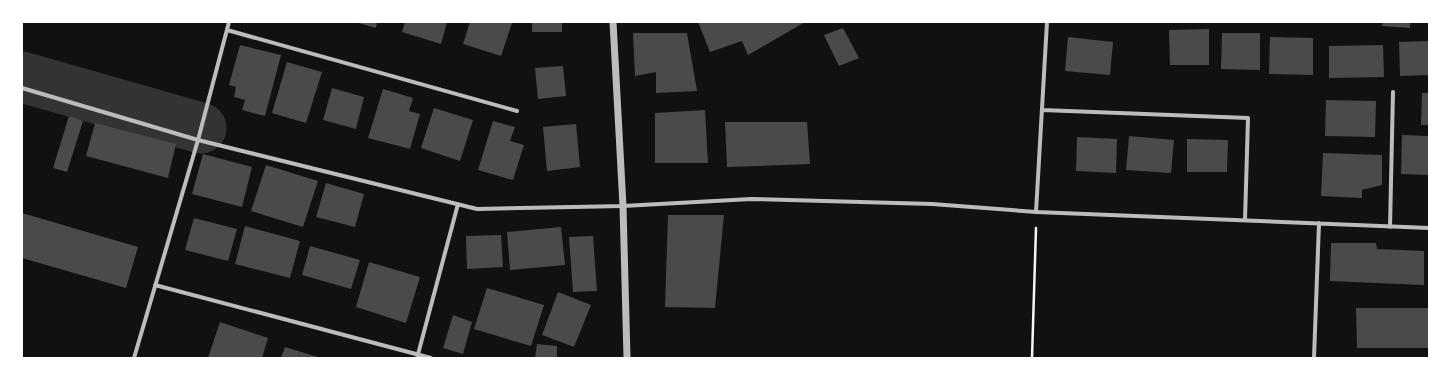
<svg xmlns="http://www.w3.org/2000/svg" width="1451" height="380" viewBox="0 0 1451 380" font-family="'Fira Sans Condensed',sans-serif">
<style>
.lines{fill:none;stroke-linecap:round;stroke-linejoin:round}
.river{stroke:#333;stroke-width:51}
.building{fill:#4a4a4a}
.path{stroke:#f5f5f5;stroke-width:2.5}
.minor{stroke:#bcbcbc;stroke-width:4}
.tertiary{stroke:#bcbcbc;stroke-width:7}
</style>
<rect width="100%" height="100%" fill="#111"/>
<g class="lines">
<path class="river" d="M 22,77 L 201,128"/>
</g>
<path class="building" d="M 355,22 L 377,22 L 376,28 Z
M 405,22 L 447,22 L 441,44 L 402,32 Z
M 470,22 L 512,23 L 501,56 L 463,44 Z
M 532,22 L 562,22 L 562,32 L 532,32 Z
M 698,22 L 805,22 L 748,55 L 742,41 L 710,52 Z
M 1383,22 L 1410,22 L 1410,28 L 1382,26 Z
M 843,28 L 859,58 L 839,66 L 824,35 Z
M 1209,29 L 1209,65 L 1170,65 L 1169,30 Z
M 633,33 L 687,33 L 697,91 L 656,93 L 656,72 L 635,76 Z
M 1222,33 L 1260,33 L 1260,70 L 1221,69 Z
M 1068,37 L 1113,42 L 1110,75 L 1065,71 Z
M 1270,37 L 1313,38 L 1313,75 L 1269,74 Z
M 1429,41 L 1429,75 L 1400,76 L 1399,42 Z
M 240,45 L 281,55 L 265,116 L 242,110 L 245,100 L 234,97 L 236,87 L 229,85 Z
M 1383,45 L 1384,77 L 1329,78 L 1329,46 Z
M 287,62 L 322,72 L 306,123 L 272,113 Z
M 563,66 L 566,96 L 538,99 L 535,68 Z
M 332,88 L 364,97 L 356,129 L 323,120 Z
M 383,89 L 413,98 L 409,111 L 420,114 L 410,149 L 368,138 Z
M 1422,93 L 1429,93 L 1429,125 L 1421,125 Z
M 1326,100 L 1376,101 L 1375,137 L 1325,136 Z
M 434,108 L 473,120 L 460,161 L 421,148 Z
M 705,110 L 708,163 L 655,163 L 655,113 Z
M 69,116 L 83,121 L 67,172 L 53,168 Z
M 493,121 L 515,127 L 510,141 L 524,145 L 513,180 L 478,170 Z
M 725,122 L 807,122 L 810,164 L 727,167 Z
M 95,123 L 176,144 L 168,178 L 86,156 Z
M 576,124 L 580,167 L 547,171 L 543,127 Z
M 1402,135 L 1429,136 L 1429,175 L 1401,174 Z
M 1129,136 L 1174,140 L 1171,173 L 1126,170 Z
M 1077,137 L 1117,139 L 1116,173 L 1076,171 Z
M 1187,139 L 1228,140 L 1227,172 L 1187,172 Z
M 1323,153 L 1382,155 L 1382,185 L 1362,190 L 1362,198 L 1321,196 Z
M 203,154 L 252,167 L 242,207 L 192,194 Z
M 266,165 L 318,181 L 303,227 L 251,211 Z
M 326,183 L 364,194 L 355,227 L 316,217 Z
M 22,213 L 138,247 L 126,288 L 22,258 Z
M 668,215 L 724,215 L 715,308 L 665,307 Z
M 194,218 L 237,229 L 228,261 L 185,250 Z
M 245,226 L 300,241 L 290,278 L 235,264 Z
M 561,227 L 565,265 L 510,270 L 507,232 Z
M 501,235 L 503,267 L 467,269 L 466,236 Z
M 593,236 L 597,291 L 573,292 L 569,237 Z
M 1331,243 L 1376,243 L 1377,249 L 1424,251 L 1424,285 L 1330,281 Z
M 310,246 L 360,260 L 351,289 L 302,275 Z
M 369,262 L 420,277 L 406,323 L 356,307 Z
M 487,288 L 544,305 L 531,346 L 474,329 Z
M 558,292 L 591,305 L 574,347 L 542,335 Z
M 1356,308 L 1429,308 L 1429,348 L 1357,348 Z
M 453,315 L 472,322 L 463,354 L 443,348 Z
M 220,322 L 268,338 L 262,358 L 208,358 Z
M 537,344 L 557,346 L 557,358 L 535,358 Z
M 285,347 L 321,358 L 281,358 Z"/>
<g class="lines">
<path class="path" d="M 1032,358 L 1036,228"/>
<path class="minor" d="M 227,30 L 517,111
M 22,88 L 198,140 L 477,209 L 623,206 L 751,199 L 932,204 L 1036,212 L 1429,228
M 1042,110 L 1248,118 L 1245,220
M 1036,212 L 1047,22
M 1390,227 L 1393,92
M 155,285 L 431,358
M 134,358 L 198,140 L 229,22
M 417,358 L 458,204
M 1314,358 L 1319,223"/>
<path class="tertiary" d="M 613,22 L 623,206 L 627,358"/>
</g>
<rect width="1451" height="380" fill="none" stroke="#ffffff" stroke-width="46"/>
</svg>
